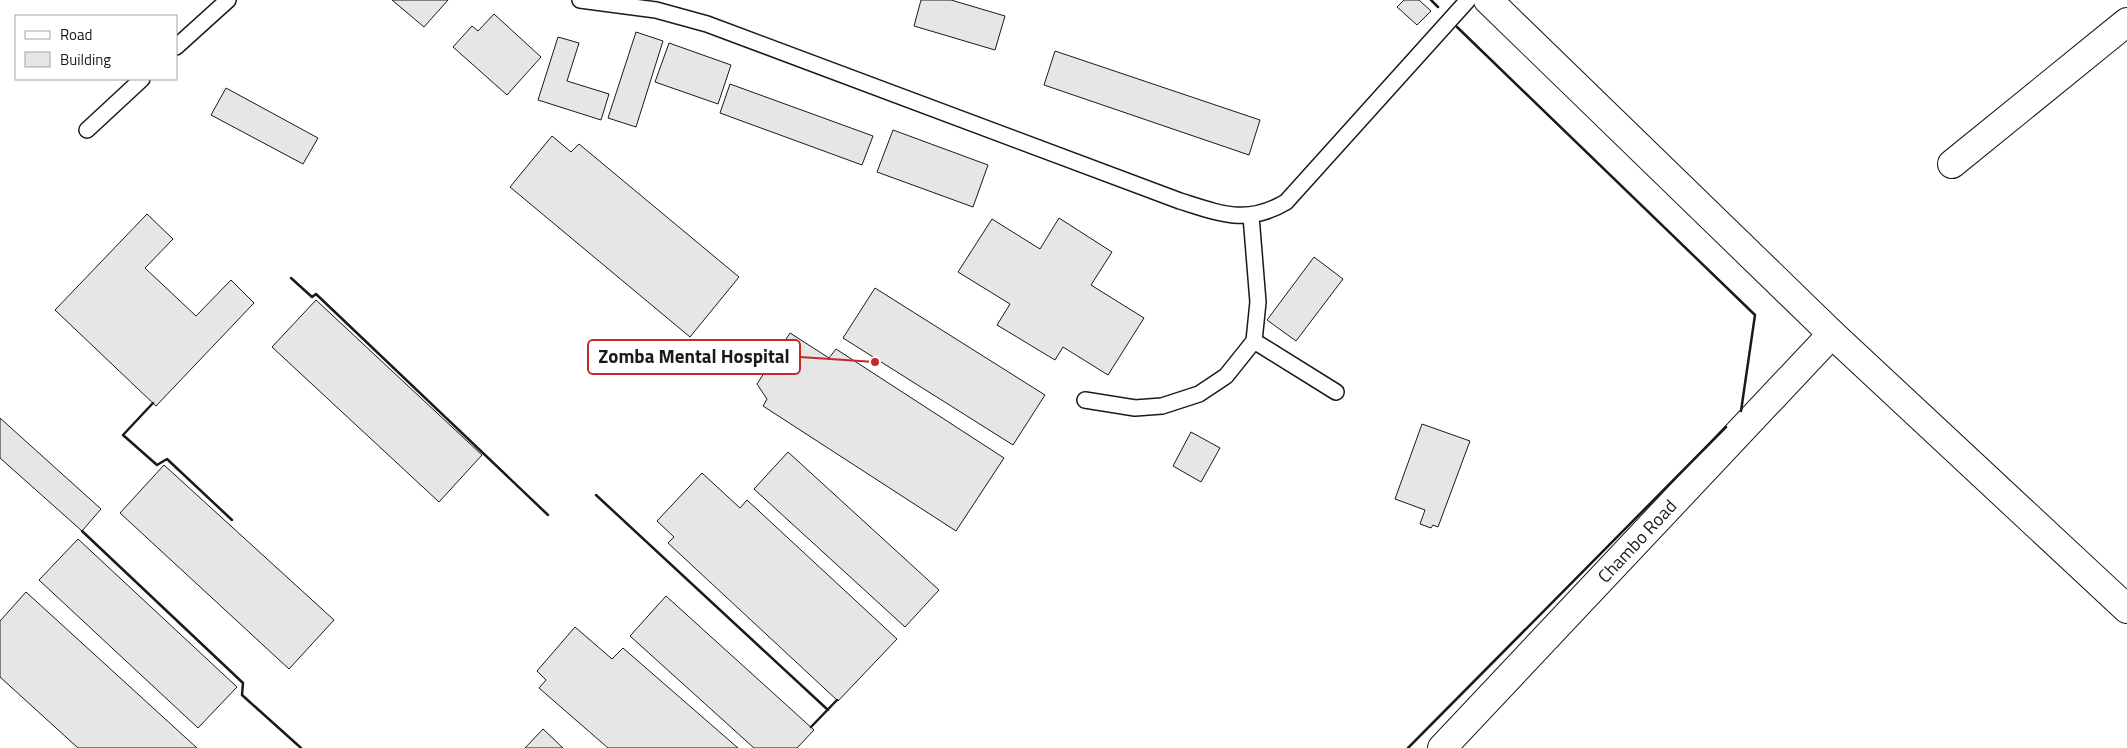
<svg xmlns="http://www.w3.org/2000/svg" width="2127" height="748" viewBox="0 0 2127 748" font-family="'Titillium Web',sans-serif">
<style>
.building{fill:#e6e6e6;stroke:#1a1a1a}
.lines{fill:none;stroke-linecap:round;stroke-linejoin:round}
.service-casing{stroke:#1a1a1a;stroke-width:18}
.minor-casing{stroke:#1a1a1a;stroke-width:30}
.secondary-casing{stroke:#1a1a1a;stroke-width:30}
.service{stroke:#fff;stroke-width:15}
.minor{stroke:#fff;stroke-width:28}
.secondary{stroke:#fff;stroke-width:28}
.wall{stroke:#1a1a1a;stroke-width:2.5}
.labels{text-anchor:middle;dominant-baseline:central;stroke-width:4;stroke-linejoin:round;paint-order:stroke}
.street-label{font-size:18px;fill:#1a1a1a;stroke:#fff}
.leader{fill:none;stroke:#c62828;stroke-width:2}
.callout-dot{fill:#c62828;stroke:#fff;stroke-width:2}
.callout{fill:#fff;stroke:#c62828;stroke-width:2}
.callout-label{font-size:19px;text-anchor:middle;font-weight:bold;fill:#1a1a1a}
</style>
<rect width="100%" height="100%" fill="#fff"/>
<path class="building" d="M 392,0 L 448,0 L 424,27 Z
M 921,0 L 951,0 L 1005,16 L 995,50 L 914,26 Z
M 1404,0 L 1419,0 L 1431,11 L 1417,25 L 1397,7 Z
M 494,14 L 541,57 L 507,95 L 453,47 L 472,26 L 478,31 Z
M 636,32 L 663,41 L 636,127 L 608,118 Z
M 558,37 L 579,43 L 567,81 L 609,94 L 601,120 L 538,100 Z
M 669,43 L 731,65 L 718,104 L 655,82 Z
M 1055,51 L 1260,120 L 1249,155 L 1044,85 Z
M 730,84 L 873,136 L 862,165 L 720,113 Z
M 226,88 L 318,138 L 303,164 L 211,115 Z
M 893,130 L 988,165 L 973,207 L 877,172 Z
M 552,136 L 571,152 L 579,144 L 739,277 L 690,337 L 510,187 Z
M 147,214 L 173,239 L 145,268 L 196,316 L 231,280 L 254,303 L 156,406 L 55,310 Z
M 1059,218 L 1112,252 L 1091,285 L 1144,318 L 1108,375 L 1063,347 L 1055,360 L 997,325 L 1010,304 L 958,272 L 992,219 L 1040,249 Z
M 1314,257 L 1343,279 L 1296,341 L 1267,320 Z
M 875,288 L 1045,395 L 1013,445 L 843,338 Z
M 316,300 L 482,455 L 439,502 L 272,347 Z
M 790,333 L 829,358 L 836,349 L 1004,458 L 956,531 L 763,406 L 767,399 L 757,384 Z
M 0,418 L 101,509 L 82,531 L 0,458 Z
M 1422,424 L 1470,441 L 1438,527 L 1433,525 L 1431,528 L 1420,524 L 1425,510 L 1395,499 Z
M 1191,432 L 1220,448 L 1201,482 L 1173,466 Z
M 788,452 L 939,590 L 905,627 L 754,489 Z
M 164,465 L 334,620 L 289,669 L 120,513 Z
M 702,473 L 740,508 L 747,500 L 897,639 L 838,701 L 668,543 L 674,537 L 657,521 Z
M 78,539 L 237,687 L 198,728 L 39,580 Z
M 26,592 L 197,748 L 78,748 L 0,677 L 0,621 Z
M 666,596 L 814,730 L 797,748 L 754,748 L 630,636 Z
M 575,627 L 612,659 L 623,648 L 738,748 L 608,748 L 539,688 L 546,680 L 537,671 Z
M 543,729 L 563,748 L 525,748 Z"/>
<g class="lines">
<defs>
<path id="service" d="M 580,0 L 656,10 L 707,24 L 1180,201 C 1221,214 1247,225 1286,202 L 1468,0
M 176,47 L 228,0
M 87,130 L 142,79
M 1251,216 L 1258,302 L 1254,341 L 1336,392
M 1085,400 L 1135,408 L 1162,406 L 1199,394 L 1226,376 L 1254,341"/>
<path id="minor" d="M 1952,164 L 2127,22
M 1442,748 L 1832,334"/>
<path id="secondary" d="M 1488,0 L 1832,334 L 2127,609"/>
</defs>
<use href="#service" class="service-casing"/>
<use href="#minor" class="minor-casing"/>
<use href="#secondary" class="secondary-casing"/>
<use href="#service" class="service"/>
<use href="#minor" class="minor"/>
<use href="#secondary" class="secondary"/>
<path class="wall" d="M 1431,0 L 1438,7
M 1457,27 L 1755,315 L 1741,411
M 291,278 L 312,297 L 316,294 L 548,515
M 153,403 L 123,435 L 157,465 L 167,459 L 232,520
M 596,495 L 828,710
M 82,531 L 243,683 L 242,695 L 301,748
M 811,727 L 837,700
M 1408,748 L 1726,427"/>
</g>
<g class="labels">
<g class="street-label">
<text transform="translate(1637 541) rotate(-47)">Chambo Road</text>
</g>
</g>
<path class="leader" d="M875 362L800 357"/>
<circle class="callout-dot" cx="875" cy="362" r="5"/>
<rect class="callout" x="588" y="340" width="212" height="34" rx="5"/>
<g class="callout-label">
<text x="694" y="363">Zomba Mental Hospital</text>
</g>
<rect x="15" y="15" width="162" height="65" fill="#ffffff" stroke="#a3a3a3"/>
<rect x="25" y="31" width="25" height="8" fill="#ffffff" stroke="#a3a3a3"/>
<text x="60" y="40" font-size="15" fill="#1a1a1a">Road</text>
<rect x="25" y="52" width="25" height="15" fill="#e6e6e6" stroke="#a3a3a3"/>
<text x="60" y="65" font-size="15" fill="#1a1a1a">Building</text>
</svg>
